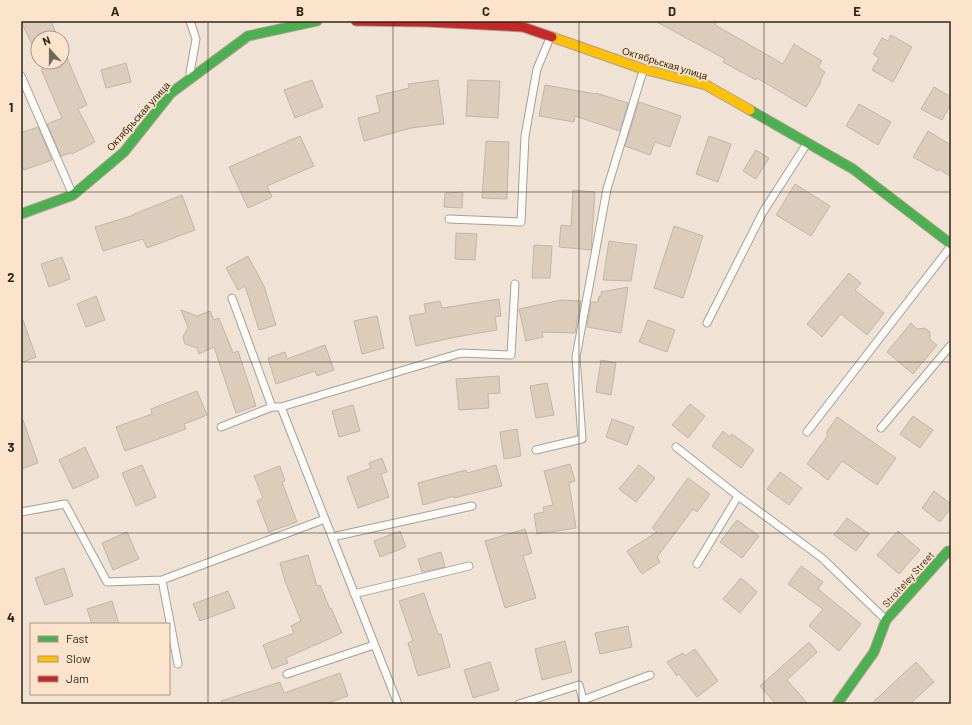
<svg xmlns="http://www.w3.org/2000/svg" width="972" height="725" viewBox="0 0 972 725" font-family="Barlow,sans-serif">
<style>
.building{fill:#dbccbc;stroke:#c0b6ab}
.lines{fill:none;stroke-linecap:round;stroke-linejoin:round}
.lane-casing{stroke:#a89f95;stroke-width:9}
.fast-casing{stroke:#a89f95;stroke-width:11}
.slow-casing{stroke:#a89f95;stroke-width:11}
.jam-casing{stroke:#a89f95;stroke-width:11}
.lane{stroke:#fdfbf9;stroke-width:7}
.fast{stroke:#4caf50;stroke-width:9}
.slow{stroke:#ffc107;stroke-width:9}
.jam{stroke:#c62828;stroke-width:9}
.grid{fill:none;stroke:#2e261c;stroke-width:1;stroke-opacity:0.55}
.labels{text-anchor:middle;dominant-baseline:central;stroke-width:3.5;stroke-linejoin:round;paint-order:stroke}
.street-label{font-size:10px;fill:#2e261c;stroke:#fbe4cb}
.neatline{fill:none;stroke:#2e261c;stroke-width:1.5}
.grid-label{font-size:13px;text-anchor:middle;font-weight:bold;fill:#2e261c}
</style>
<rect width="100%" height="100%" fill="#f0e3d6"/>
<path class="building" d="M 21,21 L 51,21 L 58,38 L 38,38 L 38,58 Z
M 655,21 L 717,21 L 715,25 L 783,64 L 794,44 L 822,61 L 818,67 L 825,72 L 820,81 L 821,82 L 806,107 L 757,78 L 756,80 L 723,62 L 725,59 Z
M 891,35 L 912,47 L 893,82 L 872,70 L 879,58 L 873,54 L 882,38 L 888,41 Z
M 62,46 L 87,105 L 78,109 L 95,142 L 72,154 L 71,153 L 61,156 L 47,124 L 62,118 L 41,69 L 43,69 L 40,62 L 62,62 Z
M 126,63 L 131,82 L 106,88 L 101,70 Z
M 312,80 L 323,107 L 295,118 L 284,90 Z
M 438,80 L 444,124 L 411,128 L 364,141 L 358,118 L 380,112 L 376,96 L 409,88 L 408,84 Z
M 468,80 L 500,81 L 498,118 L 466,116 Z
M 545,85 L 596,94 L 596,93 L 628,103 L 620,131 L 575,116 L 574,122 L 539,116 Z
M 934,87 L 951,97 L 951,103 L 942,120 L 921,109 Z
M 639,102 L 681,116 L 670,147 L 655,142 L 650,155 L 625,146 Z
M 859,104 L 891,122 L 878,145 L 846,126 Z
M 38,127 L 52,160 L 24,170 L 21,162 L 21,133 Z
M 928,131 L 951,145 L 951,177 L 939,169 L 938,171 L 913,157 Z
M 300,136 L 314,166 L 267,186 L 272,197 L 248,208 L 229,167 Z
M 709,136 L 731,144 L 718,182 L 696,174 Z
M 486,141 L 509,142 L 507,199 L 482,198 Z
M 756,150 L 769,158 L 756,179 L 743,171 Z
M 795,184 L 830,206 L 811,236 L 776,215 Z
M 573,190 L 595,192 L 591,250 L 559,247 L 561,225 L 571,226 Z
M 463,192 L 462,208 L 444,207 L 445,193 Z
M 182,195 L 195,230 L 147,248 L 143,239 L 103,251 L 95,227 L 134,215 L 134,214 Z
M 674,226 L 703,236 L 683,298 L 654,288 Z
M 456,233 L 477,234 L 475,260 L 455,259 Z
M 609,241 L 637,245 L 631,281 L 603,280 Z
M 534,245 L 552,246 L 550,278 L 532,278 Z
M 248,256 L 264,286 L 276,325 L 259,330 L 245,286 L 238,290 L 226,268 Z
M 62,257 L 70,279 L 49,287 L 41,264 Z
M 849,273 L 861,283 L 855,290 L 884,313 L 867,335 L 841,314 L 822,337 L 807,324 Z
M 628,287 L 621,333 L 587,327 L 591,302 L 598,302 L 599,296 L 601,297 L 601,292 Z
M 96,296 L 105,320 L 86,327 L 77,304 Z
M 499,299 L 501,316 L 495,317 L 497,330 L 456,337 L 416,346 L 409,316 L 426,313 L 424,304 L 440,301 L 442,308 Z
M 561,300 L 581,301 L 575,333 L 542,332 L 543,337 L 526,341 L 519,309 Z
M 181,310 L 197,316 L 210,311 L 214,320 L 219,318 L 233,353 L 238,351 L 256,406 L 236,413 L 214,347 L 199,354 L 197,348 L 185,344 L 183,337 L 188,327 Z
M 377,316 L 384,348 L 362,354 L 354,321 Z
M 23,320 L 36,357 L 21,363 L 21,321 Z
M 648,320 L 675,330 L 667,352 L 639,342 Z
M 911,323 L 917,329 L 925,328 L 930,332 L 930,340 L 937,345 L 913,374 L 887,352 Z
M 325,345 L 334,370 L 317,376 L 315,371 L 276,384 L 268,358 L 285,352 L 287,359 Z
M 601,360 L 616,363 L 611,395 L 596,392 Z
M 499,376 L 500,393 L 488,394 L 489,408 L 459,410 L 456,379 Z
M 547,383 L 554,415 L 536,418 L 530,386 Z
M 197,391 L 207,415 L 184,424 L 186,429 L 125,451 L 116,427 L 152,414 L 151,409 Z
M 690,404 L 705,416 L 688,438 L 672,425 Z
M 353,405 L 360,431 L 339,437 L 332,411 Z
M 913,416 L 933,430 L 920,448 L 900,434 Z
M 837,417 L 896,458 L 877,485 L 842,461 L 828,480 L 807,464 L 828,435 L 826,433 Z
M 612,419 L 634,427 L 627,445 L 606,437 Z
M 21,420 L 23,420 L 38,463 L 21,469 Z
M 517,429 L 521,456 L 504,459 L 500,432 Z
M 723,431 L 730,437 L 732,434 L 754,450 L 741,468 L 712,446 Z
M 85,447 L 99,477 L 73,489 L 59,460 Z
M 382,458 L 387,472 L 381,474 L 389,497 L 358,508 L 347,477 L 371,468 L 369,463 Z
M 570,464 L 575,481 L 569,483 L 576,528 L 537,534 L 534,514 L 544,512 L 543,507 L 553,505 L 544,471 Z
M 142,465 L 156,497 L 136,506 L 122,473 Z
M 496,465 L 502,486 L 454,498 L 454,496 L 423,505 L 418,483 L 466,470 L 467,473 Z
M 639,465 L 655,478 L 636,502 L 619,489 Z
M 280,466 L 285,481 L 282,482 L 297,522 L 269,532 L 257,501 L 263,498 L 254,476 Z
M 780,472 L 802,488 L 789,505 L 767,489 Z
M 688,478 L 710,494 L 697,512 L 693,509 L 657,557 L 660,562 L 642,574 L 627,551 L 657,532 L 652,528 Z
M 934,491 L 951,504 L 951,508 L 940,522 L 922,508 Z
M 847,518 L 869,534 L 856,551 L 834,535 Z
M 737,520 L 759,536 L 742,558 L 720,542 Z
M 525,529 L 532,553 L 523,556 L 536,598 L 505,608 L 485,541 Z
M 400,531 L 406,547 L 380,557 L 374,541 Z
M 898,531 L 920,550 L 899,574 L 877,555 Z
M 127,532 L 139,559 L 113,570 L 102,543 Z
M 441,552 L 445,567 L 422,572 L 418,559 Z
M 308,555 L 317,586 L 320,585 L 330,609 L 331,608 L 342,633 L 286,658 L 288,663 L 272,669 L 263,645 L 294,633 L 291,626 L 301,621 L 285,581 L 280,563 Z
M 801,566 L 823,582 L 818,589 L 861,624 L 839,651 L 809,626 L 823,609 L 788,584 Z
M 64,568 L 73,596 L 45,605 L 35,578 Z
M 741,578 L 757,592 L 740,613 L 723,599 Z
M 228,591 L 235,608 L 200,621 L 193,604 Z
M 424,593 L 438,634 L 441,634 L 450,667 L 418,676 L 408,643 L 413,641 L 399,601 Z
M 112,601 L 119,624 L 92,624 L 87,609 Z
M 628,626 L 632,647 L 600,654 L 595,633 Z
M 565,641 L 572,672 L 542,680 L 535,649 Z
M 809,642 L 817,652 L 787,680 L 808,704 L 776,704 L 760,686 Z
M 695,649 L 718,681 L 697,697 L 679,674 L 677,676 L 667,662 L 683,653 L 685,656 Z
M 490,662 L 499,690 L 473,698 L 464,670 Z
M 916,662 L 934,682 L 910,704 L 871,704 Z
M 340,673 L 348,696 L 325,704 L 222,704 L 221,701 L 280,682 L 284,693 Z"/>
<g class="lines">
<defs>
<path id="lane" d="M 190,21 L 196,39 L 190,73
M 21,76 L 72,193
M 449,219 L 521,222 L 525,136 L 537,69 L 550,38
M 232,298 L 272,407 L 281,407
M 707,323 L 763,212 L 806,145
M 221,427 L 272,407
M 881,428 L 951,345
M 807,432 L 951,246
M 676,447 L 738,496
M 536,450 L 582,439 L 576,357 L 607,189 L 643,71
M 21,512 L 65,504 L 107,582 L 162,580
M 325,519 L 281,407 L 461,353 L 511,355 L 515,284
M 332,537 L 472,506
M 697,564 L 738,496 L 822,558 L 884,618
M 354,594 L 469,566
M 178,664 L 162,580 L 325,519 L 398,704
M 287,674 L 374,645
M 583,700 L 650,675
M 519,704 L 579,685 L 584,704"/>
<path id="fast" d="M 750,110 L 853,169 L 951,244
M 21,214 L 73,195 L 124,152 L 171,93 L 248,36 L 317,21
M 837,704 L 874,652 L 886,620 L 948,551"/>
<path id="slow" d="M 552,37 L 643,69 L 706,85 L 750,110"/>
<path id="jam" d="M 356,21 L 427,22 L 523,27 L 552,37"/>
</defs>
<use href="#lane" class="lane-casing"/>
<use href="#fast" class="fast-casing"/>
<use href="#slow" class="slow-casing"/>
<use href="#jam" class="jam-casing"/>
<use href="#lane" class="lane"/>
<use href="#fast" class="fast"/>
<use href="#slow" class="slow"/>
<use href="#jam" class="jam"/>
</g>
<path class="grid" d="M 208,21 L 208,704M 393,21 L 393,704M 579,21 L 579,704M 764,21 L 764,704M 21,192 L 951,192M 21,362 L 951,362M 21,533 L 951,533"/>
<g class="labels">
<g class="street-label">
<text transform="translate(665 63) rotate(17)">Октябрьская улица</text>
<text transform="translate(138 116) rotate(-48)">Октябрьская улица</text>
<text transform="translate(908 579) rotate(-48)">Stroiteley Street</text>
</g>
</g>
<rect width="972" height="725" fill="none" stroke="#fbe4cb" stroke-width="44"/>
<rect x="30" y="623" width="140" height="72" fill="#fbe4cb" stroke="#a99885"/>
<rect x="38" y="636" width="20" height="6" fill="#4caf50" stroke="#a99885"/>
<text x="66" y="643" font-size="12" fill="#2e261c">Fast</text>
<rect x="38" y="656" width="20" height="6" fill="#ffc107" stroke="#a99885"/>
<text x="66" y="663" font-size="12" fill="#2e261c">Slow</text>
<rect x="38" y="676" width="20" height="6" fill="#c62828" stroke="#a99885"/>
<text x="66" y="683" font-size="12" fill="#2e261c">Jam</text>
<g transform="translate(50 50) rotate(339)"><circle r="19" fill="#fbe4cb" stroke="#a99885"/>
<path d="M0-3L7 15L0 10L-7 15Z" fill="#72685d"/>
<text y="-6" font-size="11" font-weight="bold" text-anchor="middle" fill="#2e261c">N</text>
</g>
<rect x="22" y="22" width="928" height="681" class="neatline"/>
<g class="grid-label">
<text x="115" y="16">A</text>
<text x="300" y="16">B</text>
<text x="486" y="16">C</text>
<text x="672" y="16">D</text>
<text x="857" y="16">E</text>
<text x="11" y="112">1</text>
<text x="11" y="282">2</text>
<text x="11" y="452">3</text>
<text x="11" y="622">4</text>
</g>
</svg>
